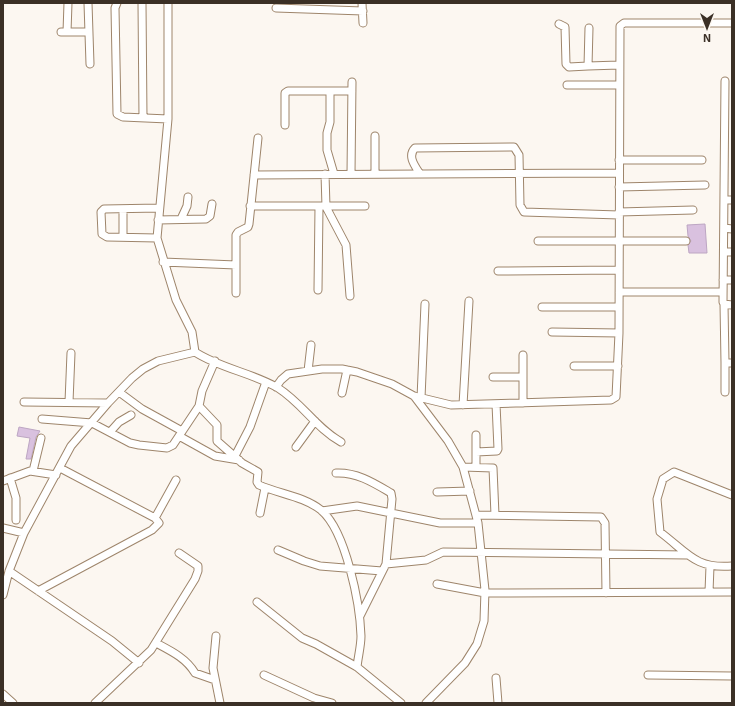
<svg xmlns="http://www.w3.org/2000/svg" width="735" height="706" viewBox="0 0 735 706" font-family="'Exo 2',sans-serif">
<style>
.building{fill:#d9c1df;stroke:#bda6c3}
.lines{fill:none;stroke-linecap:round;stroke-linejoin:round}
.minor-casing{stroke:#9e856b;stroke-width:9}
.minor{stroke:#fff;stroke-width:7}
</style>
<rect width="100%" height="100%" fill="#fcf7f1"/>
<path class="building" d="M 705,224 L 707,253 L 689,253 L 688,245 L 691,241 L 688,236 L 687,225 Z
M 19,427 L 40,431 L 36,437 L 31,459 L 26,459 L 30,438 L 17,436 Z"/>
<g class="lines">
<defs>
<path id="minor" d="M 88,3 L 90,64
M 117,3 L 115,8 L 117,114 L 123,117 L 168,119
M 142,3 L 143,118
M 168,3 L 168,119 L 157,238 L 176,300 L 192,332 L 195,352 C 219,368 253,373 278,388 C 302,403 316,428 341,442
M 362,3 L 363,23
M 276,8 L 363,11
M 559,24 L 565,27 L 566,64 L 569,67 L 588,66
M 589,28 L 588,66 L 619,65
M 61,32 L 89,32
M 67,32 L 68,3
M 725,81 L 723,302 L 724,304 L 732,305
M 567,85 L 619,85
M 330,91 L 330,122 L 327,133 L 327,150 L 334,174
M 285,125 L 285,93 L 288,91 L 352,91
M 619,160 L 702,160
M 325,174 L 326,207 L 346,245 L 350,296
M 351,174 L 352,82
M 375,174 L 375,136
M 420,174 C 415,166 407,156 415,148 L 514,147 L 519,155 L 520,205 L 524,212 L 619,215
M 254,175 L 619,173
M 619,187 L 705,185
M 724,200 L 732,200
M 250,206 L 365,206
M 619,212 L 693,210
M 181,219 L 187,206 L 188,197
M 158,220 L 206,219 L 210,216 L 212,204
M 724,228 L 732,229
M 123,237 L 123,209
M 157,238 L 107,237 L 102,234 L 101,212 L 104,209 L 159,208
M 538,241 L 686,241
M 724,252 L 732,252
M 163,262 L 236,265
M 498,271 L 619,270
M 723,280 L 732,280
M 318,290 L 319,207
M 619,292 L 723,292
M 236,293 L 236,235 L 238,232 L 248,227 L 249,224 L 258,138
M 724,304 L 725,363 L 732,363
M 542,307 L 619,307
M 552,332 L 619,333
M 215,361 L 202,391 L 199,406 L 217,425 L 217,441 L 242,463 L 258,472 L 257,482 L 259,485 C 279,494 303,496 321,510 C 346,531 360,604 361,636 C 361,646 358,657 357,667
M 725,363 L 725,392
M 574,366 L 618,366
M 308,371 L 311,345
M 493,377 L 523,377
M 276,387 L 281,380 L 288,374 L 322,369 L 342,369 L 357,372 L 392,384 L 414,396 L 448,441 L 463,467 L 478,523 L 485,590 L 484,621 L 477,644 L 465,663 L 426,703
M 119,392 L 142,409 L 182,431
M 342,393 L 347,370
M 414,396 L 451,405 L 611,400 L 616,397 L 619,333 L 620,26 L 624,23 L 732,23
M 421,398 L 425,304
M 24,402 L 108,403
M 69,402 L 71,353
M 523,403 L 523,355
M 463,405 L 469,301
M 42,419 L 92,423 L 130,443 L 139,445 L 167,448 L 173,445 L 199,406
M 110,432 L 119,422 L 131,415
M 476,435 L 476,467
M 179,436 L 215,456 L 239,460
M 296,447 L 315,421
M 476,452 L 497,451 L 498,449 L 496,404
M 235,456 L 250,427 L 266,382
M 463,467 L 493,468 L 495,515
M 33,471 L 41,438
M 336,473 C 357,472 374,483 391,493 L 392,499 L 386,564 L 360,616
M 10,478 L 16,498 L 16,520
M 3,481 L 30,471 L 56,475
M 437,492 L 470,491
M 732,495 L 674,472 L 663,479 L 657,499 L 660,532 C 688,553 695,569 732,566
M 322,511 L 357,506 L 440,523 L 478,523
M 260,513 L 265,488
M 477,515 L 601,517 L 605,523 L 606,593
M 155,518 L 176,480
M 3,528 L 24,533
M 278,550 L 304,561 L 320,566 L 382,571
M 386,564 L 426,560 L 443,552 L 688,555
M 9,571 L 112,641 L 139,663
M 437,584 L 485,593 L 732,592
M 38,591 L 152,530 L 159,523 L 155,518 L 60,468
M 709,592 L 710,566
M 3,595 L 9,571 L 24,533 L 71,446 L 108,403 L 132,378 L 143,369 L 158,361 L 195,352
M 257,602 L 302,638 L 316,644 L 357,667 L 401,703
M 216,636 L 213,668 L 220,703
M 156,643 C 171,651 186,658 195,673 L 215,680
M 264,675 L 314,698 L 332,703
M 648,675 L 732,676
M 496,678 L 498,703
M 3,694 L 13,703
M 95,703 L 151,650 L 195,579 L 198,571 L 198,566 L 179,553"/>
</defs>
<use href="#minor" class="minor-casing"/>
<use href="#minor" class="minor"/>
</g>
<rect width="735" height="706" fill="none" stroke="#3b3026" stroke-width="8"/>
<g transform="translate(707 28) rotate(180)" stroke="#fcf7f1" stroke-width="3" paint-order="stroke">
<path d="M0-3L7 15L0 10L-7 15Z" fill="#3b3026"/>
<text y="-6" font-size="11" font-weight="bold" text-anchor="middle" fill="#3b3026">N</text>
</g>
</svg>
